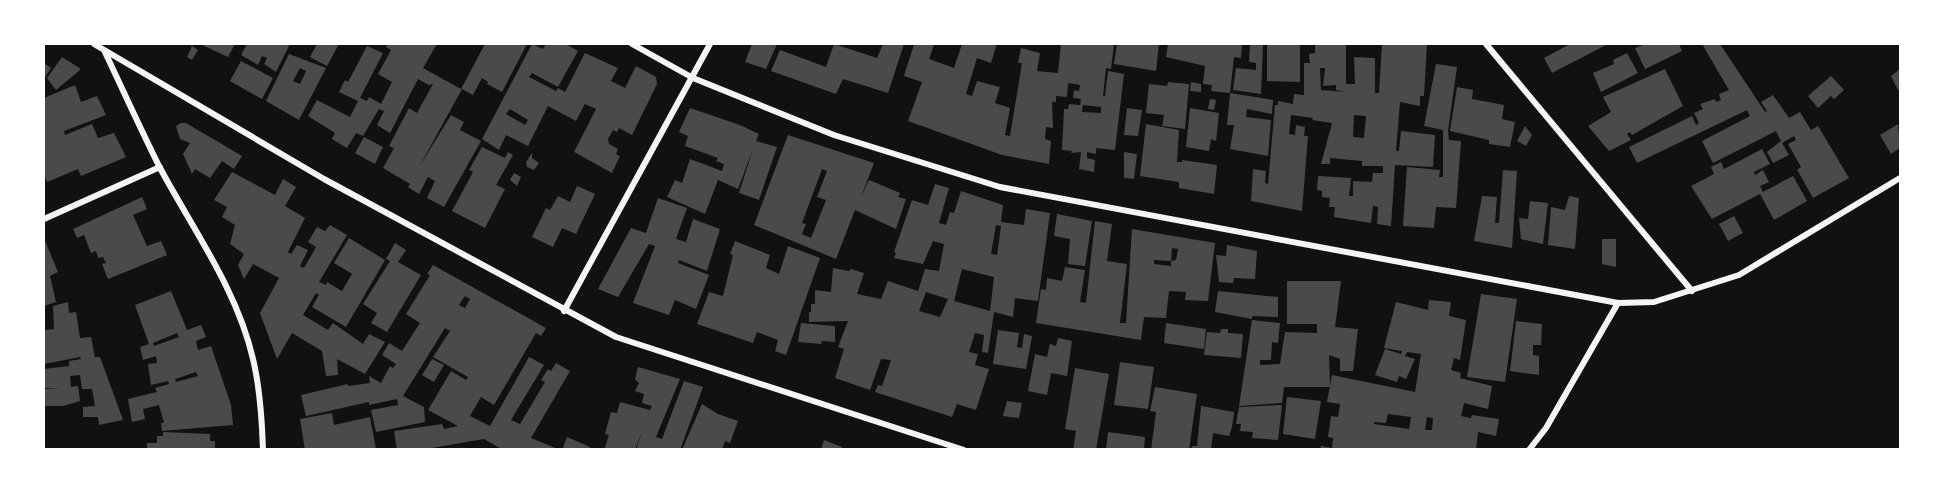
<svg xmlns="http://www.w3.org/2000/svg" width="1944" height="493" viewBox="0 0 1944 493" font-family="Roboto,sans-serif">
<style>
.building{fill:#4a4a4a;fill-rule:evenodd}
.lines{fill:none;stroke-linecap:round;stroke-linejoin:round}
.minor{stroke:#f5f5f5;stroke-width:6}
</style>
<rect width="100%" height="100%" fill="#111"/>
<path class="building" d="M 200,44 L 235,44 L 228,57 Z
M 247,44 L 290,44 L 276,72 L 264,64 L 267,58 L 262,56 L 258,65 L 241,55 Z
M 317,44 L 339,44 L 327,66 L 310,57 Z
M 388,44 L 437,44 L 423,68 L 461,89 L 485,44 L 527,44 L 502,92 L 487,84 L 488,82 L 482,78 L 473,95 L 462,89 L 419,167 L 451,115 L 464,122 L 460,130 L 481,141 L 444,207 L 427,198 L 435,181 L 428,177 L 419,194 L 408,187 L 410,184 L 383,168 L 394,148 L 389,146 L 409,108 L 417,113 L 433,84 L 429,85 L 418,79 L 390,133 L 377,125 L 384,111 L 379,109 L 363,136 L 356,133 L 347,148 L 332,139 L 335,133 L 308,116 L 317,100 L 350,117 L 358,101 L 339,92 L 345,80 L 348,82 L 367,46 L 383,53 L 360,98 L 367,101 L 369,97 L 381,104 L 392,82 L 378,74 L 391,50 L 386,47 Z
M 532,44 L 543,49 L 546,44 L 566,44 L 578,51 L 558,87 L 532,73 L 529,77 L 556,91 L 558,88 L 565,92 L 585,53 L 618,68 L 611,81 L 625,88 L 636,66 L 656,77 L 657,84 L 632,135 L 619,128 L 617,132 L 613,130 L 608,139 L 609,144 L 618,149 L 616,154 L 620,156 L 612,173 L 574,152 L 596,109 L 585,104 L 576,121 L 548,106 L 528,146 L 506,135 L 499,150 L 482,139 ZM 510,109 L 528,120 L 525,125 L 506,114 Z
M 752,44 L 777,44 L 766,69 L 745,62 Z
M 834,44 L 877,58 L 883,44 L 904,44 L 888,93 L 843,79 L 836,94 L 771,71 L 780,50 L 826,67 Z
M 914,44 L 934,44 L 929,59 L 954,68 L 962,44 L 997,44 L 991,63 L 977,58 L 966,94 L 972,96 L 977,81 L 1000,87 L 995,103 L 1010,108 L 1005,135 L 1010,136 L 1022,63 L 1018,63 L 1021,48 L 1040,53 L 1037,71 L 1058,73 L 1061,44 L 1114,44 L 1111,69 L 1106,68 L 1103,96 L 1105,96 L 1108,71 L 1124,74 L 1115,150 L 1096,148 L 1096,154 L 1087,152 L 1087,158 L 1095,160 L 1094,172 L 1079,169 L 1081,152 L 1071,153 L 1072,151 L 1062,150 L 1064,109 L 1068,109 L 1069,104 L 1080,105 L 1081,99 L 1073,98 L 1074,90 L 1079,91 L 1080,85 L 1068,83 L 1067,97 L 1056,96 L 1056,102 L 1052,102 L 1053,128 L 1046,127 L 1045,139 L 1051,141 L 1049,164 L 1002,155 L 908,121 L 922,82 L 904,76 ZM 1083,105 L 1101,107 L 1101,113 L 1082,112 Z
M 1117,44 L 1159,44 L 1156,71 L 1114,64 Z
M 1168,44 L 1242,44 L 1241,58 L 1234,57 L 1230,93 L 1211,91 L 1212,85 L 1203,84 L 1205,66 L 1166,57 Z
M 1250,44 L 1263,44 L 1261,94 L 1233,90 L 1236,68 L 1256,70 L 1256,63 L 1249,62 Z
M 1267,44 L 1300,44 L 1300,82 L 1267,81 Z
M 1315,44 L 1346,44 L 1346,84 L 1355,84 L 1354,57 L 1375,58 L 1375,93 L 1379,93 L 1382,44 L 1427,44 L 1424,96 L 1420,96 L 1420,106 L 1400,102 L 1396,151 L 1399,151 L 1401,131 L 1435,135 L 1433,167 L 1395,165 L 1391,226 L 1377,224 L 1378,207 L 1373,206 L 1371,223 L 1334,217 L 1335,207 L 1329,207 L 1330,198 L 1322,197 L 1322,191 L 1317,190 L 1318,176 L 1351,178 L 1349,196 L 1353,196 L 1353,181 L 1372,182 L 1373,173 L 1383,173 L 1383,166 L 1362,166 L 1362,161 L 1330,158 L 1330,164 L 1321,164 L 1332,123 L 1312,120 L 1313,118 L 1291,115 L 1289,134 L 1295,135 L 1296,125 L 1305,127 L 1304,136 L 1308,136 L 1302,211 L 1251,201 L 1253,169 L 1266,171 L 1265,183 L 1268,184 L 1275,105 L 1278,105 L 1278,101 L 1293,104 L 1294,94 L 1304,95 L 1304,63 L 1310,63 L 1309,54 L 1315,53 ZM 1320,68 L 1325,68 L 1323,86 L 1336,85 L 1336,90 L 1346,92 L 1321,90 ZM 1354,115 L 1366,116 L 1364,138 L 1353,137 Z
M 1570,44 L 1608,44 L 1552,73 L 1544,58 Z
M 1645,44 L 1679,44 L 1682,51 L 1645,69 L 1635,48 Z
M 1702,44 L 1720,44 L 1765,112 L 1767,111 L 1761,102 L 1773,95 L 1789,118 L 1800,112 L 1811,130 L 1818,126 L 1849,178 L 1813,198 L 1799,173 L 1797,170 L 1801,167 L 1788,144 L 1796,140 L 1794,136 L 1782,143 L 1789,155 L 1773,163 L 1767,152 L 1781,141 L 1776,131 L 1713,163 L 1702,141 L 1750,116 L 1747,110 L 1637,163 L 1629,147 L 1692,116 L 1696,125 L 1699,123 L 1694,113 L 1703,109 L 1700,104 L 1715,99 L 1716,102 L 1721,100 L 1719,94 L 1729,90 Z
M 192,46 L 198,50 L 192,60 L 187,57 Z
M 1627,53 L 1638,73 L 1601,92 L 1593,73 L 1614,64 L 1613,60 Z
M 289,54 L 326,68 L 299,120 L 266,101 ZM 300,68 L 306,71 L 300,84 L 293,81 Z
M 62,57 L 81,69 L 56,90 L 47,78 Z
M 241,61 L 273,78 L 262,99 L 230,81 Z
M 44,63 L 51,68 L 44,79 Z
M 1436,64 L 1457,67 L 1448,131 L 1449,140 L 1461,141 L 1456,208 L 1436,207 L 1434,228 L 1403,226 L 1407,167 L 1440,170 L 1439,177 L 1443,177 L 1443,130 L 1424,126 Z
M 1665,69 L 1683,106 L 1632,135 L 1630,132 L 1627,134 L 1631,140 L 1609,151 L 1588,126 L 1611,112 L 1603,97 Z
M 1900,69 L 1900,88 L 1898,90 L 1891,76 Z
M 1831,76 L 1844,90 L 1834,99 L 1831,96 L 1818,108 L 1808,96 Z
M 1168,82 L 1189,84 L 1185,129 L 1162,126 L 1164,115 L 1146,113 L 1149,84 L 1167,86 Z
M 1191,82 L 1201,84 L 1201,92 L 1190,91 Z
M 75,85 L 81,102 L 97,96 L 106,115 L 64,131 L 65,135 L 92,124 L 98,138 L 114,133 L 126,157 L 81,176 L 78,169 L 47,182 L 44,173 L 44,98 Z
M 1457,87 L 1473,90 L 1472,99 L 1504,105 L 1502,119 L 1515,122 L 1510,147 L 1489,144 L 1489,140 L 1450,131 Z
M 1230,93 L 1273,100 L 1272,114 L 1247,109 L 1246,117 L 1271,120 L 1268,156 L 1230,149 L 1234,125 L 1227,125 Z
M 1210,99 L 1216,100 L 1214,110 L 1208,109 Z
M 690,108 L 740,125 L 759,134 L 756,141 L 777,147 L 759,200 L 739,193 L 753,149 L 738,189 L 718,180 L 705,214 L 667,197 L 675,180 L 682,183 L 690,159 L 722,171 L 724,164 L 716,161 L 718,158 L 685,146 L 688,136 L 679,132 Z
M 1127,108 L 1142,110 L 1138,136 L 1124,135 Z
M 1190,108 L 1219,113 L 1216,141 L 1211,139 L 1209,151 L 1186,147 Z
M 181,123 L 186,123 L 242,156 L 234,169 L 222,161 L 210,178 L 195,169 L 192,174 L 183,154 L 190,143 L 180,139 L 176,126 Z
M 1146,124 L 1179,130 L 1177,162 L 1182,162 L 1182,160 L 1217,165 L 1214,194 L 1179,188 L 1179,182 L 1140,176 Z
M 1898,124 L 1900,148 L 1891,154 L 1880,135 Z
M 1525,126 L 1532,135 L 1526,146 L 1517,141 Z
M 788,135 L 874,163 L 861,197 L 869,180 L 900,193 L 898,197 L 906,199 L 896,229 L 855,210 L 836,259 L 754,225 ZM 822,169 L 827,171 L 817,197 L 826,200 L 811,238 L 802,234 L 806,224 L 802,223 Z
M 364,137 L 383,147 L 375,164 L 355,153 Z
M 482,147 L 505,158 L 508,152 L 513,155 L 496,185 L 505,189 L 485,228 L 452,211 L 473,172 L 469,170 Z
M 1762,149 L 1770,164 L 1754,172 L 1755,175 L 1763,170 L 1769,182 L 1760,186 L 1763,192 L 1793,176 L 1807,201 L 1774,220 L 1760,194 L 1712,219 L 1691,186 L 1714,174 L 1711,167 L 1721,162 L 1724,169 Z
M 1124,152 L 1137,154 L 1134,179 L 1124,178 Z
M 532,153 L 532,158 L 539,163 L 534,170 L 527,167 L 526,162 Z
M 1503,170 L 1517,171 L 1512,248 L 1474,241 L 1482,196 L 1497,197 L 1495,223 L 1499,223 Z
M 232,172 L 275,195 L 283,179 L 296,187 L 285,206 L 305,218 L 288,252 L 291,254 L 297,245 L 308,250 L 300,266 L 304,268 L 316,247 L 308,242 L 317,227 L 325,231 L 330,225 L 347,235 L 319,282 L 326,285 L 327,282 L 342,291 L 352,274 L 334,263 L 349,238 L 385,260 L 346,327 L 312,307 L 319,295 L 316,293 L 303,315 L 328,330 L 333,323 L 363,344 L 369,334 L 385,342 L 365,374 L 337,359 L 338,375 L 326,376 L 322,351 L 292,333 L 277,359 L 260,313 L 279,278 L 253,264 L 244,279 L 238,265 L 244,254 L 230,244 L 235,225 L 222,217 L 227,207 L 214,200 Z
M 514,173 L 521,177 L 517,186 L 510,180 Z
M 935,184 L 949,188 L 939,223 L 946,225 L 950,212 L 954,213 L 961,191 L 1003,205 L 1001,222 L 1024,225 L 1026,209 L 1050,213 L 1038,301 L 1015,298 L 1013,317 L 994,312 L 988,353 L 982,352 L 984,335 L 975,333 L 969,352 L 978,354 L 975,365 L 989,369 L 976,410 L 957,404 L 952,417 L 875,392 L 878,385 L 882,386 L 891,360 L 881,359 L 870,390 L 835,378 L 844,349 L 838,347 L 848,321 L 809,322 L 809,312 L 811,312 L 811,304 L 815,304 L 815,290 L 831,292 L 833,268 L 849,271 L 851,269 L 864,273 L 857,294 L 881,299 L 888,281 L 918,291 L 925,269 L 939,271 L 944,244 L 933,241 L 923,264 L 894,258 L 896,253 L 894,252 L 912,200 L 928,205 ZM 996,225 L 1001,226 L 997,255 L 991,254 ZM 962,269 L 994,277 L 990,311 L 954,301 ZM 926,292 L 948,299 L 940,317 L 919,311 Z
M 577,186 L 595,194 L 576,234 L 562,228 L 553,247 L 532,237 L 546,208 L 550,210 L 558,196 L 570,202 Z
M 1569,196 L 1579,198 L 1575,249 L 1548,245 L 1551,207 L 1565,210 Z
M 142,197 L 147,209 L 133,215 L 138,226 L 147,246 L 161,241 L 167,255 L 108,279 L 102,264 L 106,263 L 103,257 L 98,258 L 96,251 L 91,253 L 84,235 L 77,238 L 73,229 Z
M 658,198 L 687,208 L 676,239 L 686,242 L 693,219 L 720,229 L 707,271 L 679,260 L 678,263 L 709,275 L 696,309 L 675,300 L 669,315 L 633,303 L 655,246 L 649,244 L 618,297 L 598,289 L 631,228 L 646,233 Z
M 1530,201 L 1548,203 L 1543,244 L 1521,239 L 1519,218 L 1528,219 Z
M 1057,214 L 1092,221 L 1085,266 L 1068,264 L 1070,239 L 1054,236 Z
M 1734,216 L 1743,233 L 1728,241 L 1719,224 Z
M 1095,221 L 1112,224 L 1107,261 L 1127,264 L 1120,323 L 1126,323 L 1132,229 L 1215,243 L 1208,301 L 1185,300 L 1186,292 L 1169,291 L 1166,318 L 1144,317 L 1141,340 L 1036,323 L 1041,289 L 1046,290 L 1047,278 L 1062,281 L 1065,267 L 1085,270 L 1080,302 L 1086,303 ZM 1172,248 L 1178,249 L 1176,260 L 1171,261 ZM 1154,260 L 1171,261 L 1171,266 L 1154,264 Z
M 44,238 L 58,272 L 50,276 L 56,302 L 44,306 Z
M 1602,239 L 1616,239 L 1616,267 L 1602,264 Z
M 735,241 L 770,255 L 766,268 L 779,274 L 788,246 L 820,258 L 786,355 L 775,351 L 778,340 L 757,332 L 753,343 L 697,324 L 709,292 L 723,296 L 733,255 L 730,254 Z
M 395,243 L 406,250 L 398,262 L 421,275 L 387,332 L 371,323 L 377,313 L 363,304 L 390,261 L 386,259 Z
M 1227,245 L 1257,251 L 1255,279 L 1234,278 L 1233,283 L 1219,282 L 1216,255 L 1226,256 Z
M 433,265 L 546,328 L 541,336 L 536,333 L 494,405 L 481,397 L 470,416 L 490,426 L 529,357 L 544,365 L 511,420 L 520,424 L 545,382 L 541,380 L 548,369 L 551,371 L 556,363 L 570,371 L 531,438 L 560,450 L 503,450 L 484,439 L 420,450 L 397,450 L 394,431 L 442,424 L 444,429 L 458,426 L 428,410 L 451,371 L 466,380 L 468,377 L 433,357 L 450,331 L 445,328 L 403,396 L 424,407 L 425,422 L 376,432 L 371,410 L 398,405 L 397,399 L 369,405 L 369,402 L 306,416 L 301,395 L 348,384 L 348,386 L 370,383 L 369,376 L 381,383 L 390,366 L 393,368 L 396,364 L 382,355 L 389,343 L 402,351 L 420,323 L 406,314 L 430,275 L 427,274 ZM 465,296 L 470,299 L 465,308 L 459,305 Z
M 1287,281 L 1341,281 L 1335,327 L 1358,329 L 1353,371 L 1340,371 L 1340,359 L 1329,355 L 1330,387 L 1284,387 L 1282,403 L 1239,406 L 1252,320 L 1280,323 L 1278,343 L 1272,342 L 1271,360 L 1260,360 L 1260,365 L 1280,364 L 1285,332 L 1317,333 L 1317,324 L 1287,324 Z
M 171,291 L 187,330 L 201,325 L 206,337 L 196,341 L 198,350 L 211,346 L 231,405 L 233,425 L 162,431 L 161,423 L 164,423 L 159,405 L 143,409 L 145,419 L 132,422 L 128,399 L 157,392 L 155,388 L 169,384 L 168,381 L 151,385 L 148,364 L 157,363 L 156,356 L 143,360 L 140,347 L 149,344 L 135,305 ZM 177,333 L 179,337 L 154,346 L 153,343 ZM 196,372 L 198,376 L 176,382 L 175,379 Z
M 1218,291 L 1278,297 L 1278,317 L 1252,316 L 1252,319 L 1215,312 Z
M 1481,294 L 1517,299 L 1505,382 L 1467,377 Z
M 1429,300 L 1451,302 L 1449,316 L 1466,320 L 1460,360 L 1454,358 L 1451,370 L 1461,373 L 1460,378 L 1492,386 L 1488,409 L 1464,403 L 1461,416 L 1471,418 L 1472,415 L 1499,419 L 1496,436 L 1478,432 L 1476,450 L 1320,450 L 1321,446 L 1332,448 L 1333,438 L 1328,437 L 1331,416 L 1338,417 L 1340,404 L 1327,402 L 1332,375 L 1415,392 L 1421,354 L 1407,352 L 1405,356 L 1415,359 L 1406,379 L 1399,376 L 1397,382 L 1375,375 L 1385,349 L 1401,354 L 1402,351 L 1384,348 L 1396,302 L 1428,310 ZM 1388,414 L 1411,417 L 1409,429 L 1374,424 L 1374,422 L 1386,423 ZM 1427,417 L 1433,418 L 1432,430 L 1425,430 Z
M 68,302 L 69,313 L 76,312 L 80,338 L 91,337 L 95,357 L 100,357 L 123,420 L 99,425 L 98,417 L 83,417 L 83,407 L 95,406 L 92,389 L 82,389 L 80,375 L 70,376 L 71,387 L 78,386 L 80,401 L 63,406 L 44,406 L 44,389 L 60,388 L 44,388 L 44,369 L 69,366 L 69,361 L 81,359 L 80,357 L 44,364 L 44,330 L 54,329 L 53,306 Z
M 1516,321 L 1542,324 L 1541,345 L 1533,345 L 1533,355 L 1539,356 L 1539,375 L 1510,371 Z
M 801,323 L 835,326 L 835,342 L 822,341 L 821,344 L 798,342 Z
M 1166,323 L 1206,329 L 1204,349 L 1164,343 Z
M 1221,329 L 1228,329 L 1228,333 L 1243,334 L 1241,358 L 1204,355 L 1207,332 L 1220,333 Z
M 998,330 L 1019,333 L 1017,347 L 1022,348 L 1024,334 L 1032,336 L 1026,369 L 993,364 Z
M 1058,338 L 1072,341 L 1067,376 L 1051,373 L 1047,395 L 1028,391 L 1035,354 L 1047,357 L 1050,344 L 1056,346 Z
M 432,359 L 444,365 L 434,382 L 422,375 Z
M 1120,362 L 1154,367 L 1148,409 L 1114,405 Z
M 638,367 L 680,379 L 656,437 L 662,439 L 684,381 L 703,387 L 680,450 L 636,450 L 642,432 L 635,450 L 604,450 L 609,435 L 605,434 L 611,412 L 617,413 L 620,402 L 650,410 L 652,406 L 642,403 L 644,394 L 635,391 L 639,383 L 635,379 Z
M 1075,368 L 1109,374 L 1096,450 L 1073,450 L 1076,431 L 1065,429 Z
M 1155,387 L 1197,394 L 1189,450 L 1151,450 L 1156,412 L 1150,411 Z
M 1287,397 L 1321,401 L 1315,439 L 1283,434 Z
M 1007,401 L 1022,403 L 1019,418 L 1003,416 Z
M 702,404 L 718,414 L 738,421 L 730,443 L 725,441 L 722,450 L 682,450 Z
M 1282,405 L 1278,440 L 1252,438 L 1253,432 L 1240,431 L 1241,424 L 1236,424 L 1239,407 Z
M 1201,406 L 1234,412 L 1232,427 L 1229,436 L 1213,433 L 1211,450 L 1191,450 L 1192,446 L 1197,446 Z
M 332,413 L 334,425 L 370,417 L 376,449 L 305,450 L 300,419 Z
M 163,432 L 210,434 L 210,441 L 215,441 L 215,450 L 147,450 L 147,443 L 157,443 L 157,436 L 163,436 Z
M 1108,432 L 1145,437 L 1144,450 L 1106,450 Z
M 567,437 L 590,447 L 590,448 L 562,450 Z
M 824,440 L 842,447 L 841,450 L 821,450 Z"/>
<g class="lines">
<path class="minor" d="M 94,44 L 324,179 L 616,337 L 964,450
M 632,44 L 693,78 L 834,135 L 1000,187 L 1618,303 L 1654,302 L 1739,275 L 1900,178
M 1486,44 L 1692,291
M 104,50 C 122,88 140,128 159,166 C 192,228 237,289 253,359 C 260,388 262,419 263,450
M 44,219 L 160,167
M 564,311 L 710,44
M 1529,450 L 1546,428 L 1618,303"/>
</g>
<rect width="1944" height="493" fill="none" stroke="#ffffff" stroke-width="90"/>
</svg>
